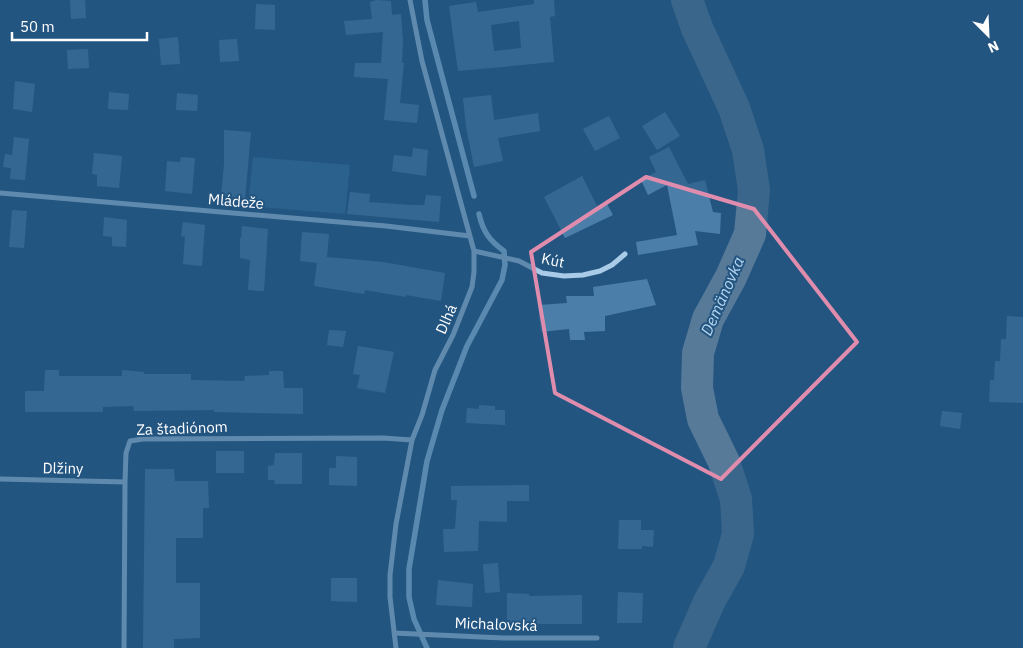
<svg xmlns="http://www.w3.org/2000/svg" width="1023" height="648" viewBox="0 0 1023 648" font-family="'IBM Plex Sans',sans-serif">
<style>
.green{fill:#376f9e}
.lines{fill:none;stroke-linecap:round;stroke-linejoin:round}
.stream{stroke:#9dc8e8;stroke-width:5.5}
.river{stroke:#577a99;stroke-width:32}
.building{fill:#4b7fa9;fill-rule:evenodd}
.minor{stroke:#a9cbe7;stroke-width:5}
.marked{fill:none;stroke:#e08cad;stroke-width:4;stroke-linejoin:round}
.labels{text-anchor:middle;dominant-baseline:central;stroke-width:4;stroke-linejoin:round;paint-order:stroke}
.street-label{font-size:15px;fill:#fff;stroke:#235580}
.water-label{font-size:16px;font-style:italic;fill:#b5d5ef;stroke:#235580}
</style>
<rect width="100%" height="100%" fill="#235580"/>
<path class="green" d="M 253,157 L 350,165 L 345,214 L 248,206 Z"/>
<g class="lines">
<path class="stream" d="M 425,0 L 427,20 L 474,196
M 427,648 L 414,619 L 409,597 L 409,569 L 427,461 L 442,410 L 467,346 L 502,280 L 505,265 L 504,251 C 490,241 483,232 479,214"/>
<path class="river" d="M 687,0 L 697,28 L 734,108 L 748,150 L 754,190 L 750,234 L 731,277 L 708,319 L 698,353 L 697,388 L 703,419 L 724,462 L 736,499 L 738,534 L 729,566 L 709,602 L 689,648"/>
</g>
<path class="building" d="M 70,0 L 85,0 L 86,18 L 71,19 Z
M 377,0 L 391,1 L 392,15 L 401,14 L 403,40 L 402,63 L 404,63 L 400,103 L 419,105 L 417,123 L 384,120 L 388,79 L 354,77 L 355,63 L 381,63 L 383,32 L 346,35 L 344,21 L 372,19 L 370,2 Z
M 534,0 L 554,0 L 555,16 L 550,17 L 554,62 L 458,71 L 449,6 L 476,2 L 478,12 L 534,4 ZM 519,21 L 521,48 L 494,51 L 491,25 Z
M 256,4 L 275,5 L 275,30 L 255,29 Z
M 178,37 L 180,64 L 161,65 L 159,39 Z
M 237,39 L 239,61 L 220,62 L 219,40 Z
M 88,49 L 89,68 L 68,69 L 67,50 Z
M 15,81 L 35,84 L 32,112 L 13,109 Z
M 109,92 L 129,94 L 128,110 L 108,109 Z
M 177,93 L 198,95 L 197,111 L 176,110 Z
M 491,95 L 494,120 L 538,113 L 540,131 L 498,138 L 503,161 L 474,167 L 466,127 L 463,98 Z
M 665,112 L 680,136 L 657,150 L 642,126 Z
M 609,116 L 620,138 L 595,151 L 583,129 Z
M 224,130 L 251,132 L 245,199 L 221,196 L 224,164 Z
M 14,137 L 29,139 L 25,180 L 10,179 L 11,168 L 3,167 L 5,154 L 12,155 Z
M 669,147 L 688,184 L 705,180 L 713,212 L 721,213 L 720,234 L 695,231 L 698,245 L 638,255 L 636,242 L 677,235 L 667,185 L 648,195 L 641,180 L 656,172 L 649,157 Z
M 413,148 L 428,150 L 426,176 L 392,171 L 394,155 L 412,157 Z
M 94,153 L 122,156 L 119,188 L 97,186 L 97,175 L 92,174 Z
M 181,157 L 195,158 L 192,194 L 165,191 L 167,161 L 180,162 Z
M 582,176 L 597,206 L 606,202 L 613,215 L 565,238 L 544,197 Z
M 350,192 L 370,194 L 369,202 L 411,205 L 424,205 L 426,195 L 441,196 L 439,222 L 347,214 Z
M 12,210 L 27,211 L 24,248 L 9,247 Z
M 104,217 L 127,220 L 126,247 L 112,246 L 112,237 L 103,236 Z
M 183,222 L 205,225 L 202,266 L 183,264 L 185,237 L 181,236 Z
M 242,226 L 268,229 L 264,291 L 248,290 L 250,260 L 240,258 L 240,238 L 241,238 Z
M 302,232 L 329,234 L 327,257 L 383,262 L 445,273 L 441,301 L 406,295 L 406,297 L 365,290 L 364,294 L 314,286 L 317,263 L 300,261 Z
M 647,279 L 656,305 L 605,316 L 605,331 L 584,332 L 585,340 L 570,340 L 569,329 L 541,332 L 538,305 L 567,303 L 566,296 L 594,296 L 593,287 Z
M 1007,316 L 1023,317 L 1023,403 L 989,402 L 990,380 L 994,380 L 995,361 L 1000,361 L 1001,339 L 1006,339 Z
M 329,330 L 346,331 L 343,347 L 327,345 Z
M 358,346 L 394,352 L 385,393 L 357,388 L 360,375 L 353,374 Z
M 45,370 L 59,370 L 59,376 L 122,376 L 122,370 L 144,372 L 144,374 L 191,374 L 191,380 L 244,381 L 245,376 L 269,375 L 269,371 L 283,371 L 284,388 L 303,388 L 303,414 L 214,412 L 214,410 L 134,411 L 133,406 L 103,407 L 103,412 L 25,412 L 25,391 L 44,391 Z
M 479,405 L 495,406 L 495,410 L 505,410 L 505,425 L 466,423 L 467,408 L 479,409 Z
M 942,411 L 962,413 L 960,429 L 940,426 Z
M 216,451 L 244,451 L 244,473 L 216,473 Z
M 275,453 L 302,453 L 302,484 L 275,484 L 274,480 L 268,480 L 268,466 L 274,465 Z
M 336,456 L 357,457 L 357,486 L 329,485 L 329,468 L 336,468 Z
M 145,469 L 174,469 L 175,481 L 208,481 L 209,508 L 203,508 L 203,538 L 176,538 L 176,583 L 200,583 L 200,638 L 174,639 L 174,648 L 143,648 Z
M 529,485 L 529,501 L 507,501 L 507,522 L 479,521 L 478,551 L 444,552 L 443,529 L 455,529 L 457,500 L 451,500 L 451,486 Z
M 619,520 L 641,520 L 641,530 L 654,530 L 653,547 L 642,546 L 642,549 L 618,549 Z
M 498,563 L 500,592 L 485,593 L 483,564 Z
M 331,578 L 357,578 L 357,602 L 331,601 Z
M 438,580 L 473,584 L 472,607 L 436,605 Z
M 618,592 L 643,593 L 642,623 L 617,623 Z
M 507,593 L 529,594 L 529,596 L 582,595 L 582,624 L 510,624 L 510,620 L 507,620 Z"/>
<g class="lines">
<path class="minor" d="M 0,193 L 386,226 L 470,236
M 474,251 L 519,261 L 542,273 L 564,276 L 583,275 L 600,271 L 612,265 L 625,254
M 0,479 L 125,482
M 394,633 L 503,638 L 597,638
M 124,648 L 125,482 L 126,453 L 130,441 L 143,439 L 383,438 L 412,440
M 396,648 L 390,597 L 390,575 L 396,524 L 412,440 L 422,415 L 435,370 L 453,335 L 472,287 L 474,272 L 474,251 L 422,61 L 410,0"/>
</g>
<path d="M0 0H1023V648H0ZM 646,177 L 754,209 L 857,342 L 721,479 L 555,393 L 531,252 Z" fill="#235580" fill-opacity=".55" fill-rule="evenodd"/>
<path class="marked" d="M 646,177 L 754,209 L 857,342 L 721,479 L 555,393 L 531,252 Z"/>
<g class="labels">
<g class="street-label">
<text transform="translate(236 201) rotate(5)">Mládeže</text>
<text transform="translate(553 260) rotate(12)">Kút</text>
<text transform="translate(446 319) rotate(-66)">Dlhá</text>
<text transform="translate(182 428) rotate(-2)">Za štadiónom</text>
<text transform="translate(63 468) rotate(1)">Dlžiny</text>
<text transform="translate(496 624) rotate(2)">Michalovská</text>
</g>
<g class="water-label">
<text transform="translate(722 296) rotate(-66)">Demänovka</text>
</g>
</g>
<g transform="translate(988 35) rotate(156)" stroke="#235580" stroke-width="4" paint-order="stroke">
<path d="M0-4L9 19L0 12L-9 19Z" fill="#ffffff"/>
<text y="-8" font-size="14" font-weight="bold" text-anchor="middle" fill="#ffffff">N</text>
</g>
<path d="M12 32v8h135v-8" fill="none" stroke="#ffffff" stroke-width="2.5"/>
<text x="20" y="32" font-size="15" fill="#ffffff" stroke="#235580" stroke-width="4" paint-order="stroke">50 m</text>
</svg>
